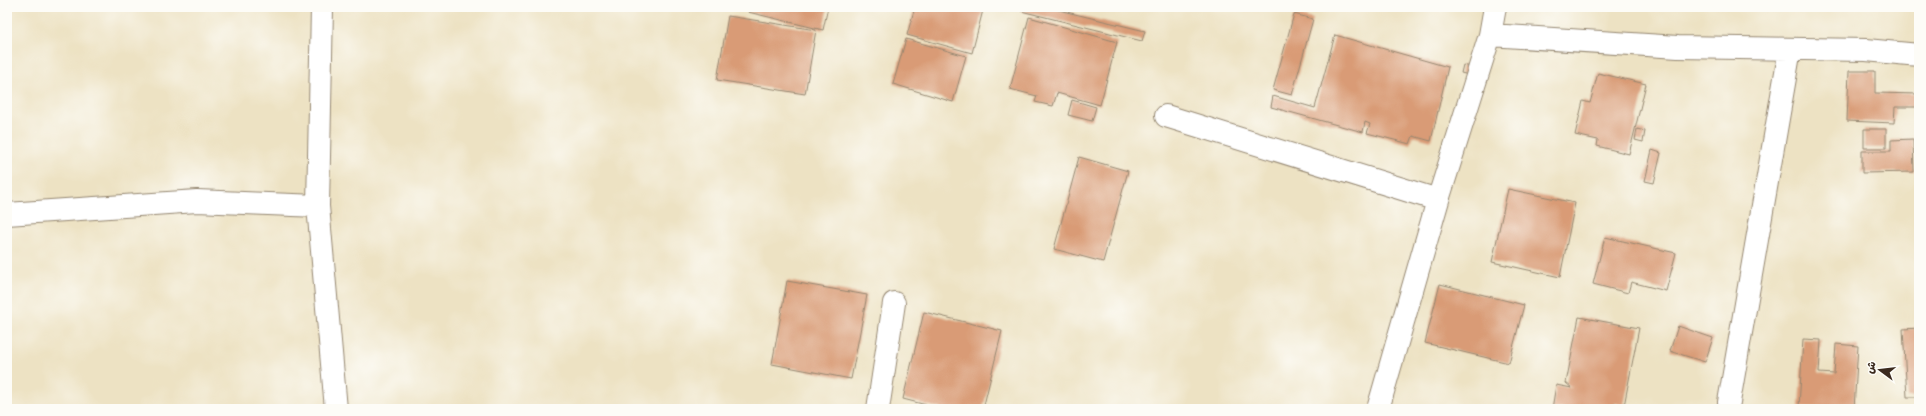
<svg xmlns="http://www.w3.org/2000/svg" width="1926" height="416" viewBox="0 0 1926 416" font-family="'Playpen Sans','Playpen Sans Arabic',sans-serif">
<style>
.building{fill:#d99b76}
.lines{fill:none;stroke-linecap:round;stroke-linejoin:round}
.minor-casing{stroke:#948670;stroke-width:24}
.minor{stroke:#fff;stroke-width:22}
</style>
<rect width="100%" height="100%" fill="#fdfcf7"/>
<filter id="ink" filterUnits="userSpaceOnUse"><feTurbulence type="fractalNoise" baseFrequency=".025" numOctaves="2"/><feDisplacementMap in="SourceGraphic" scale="8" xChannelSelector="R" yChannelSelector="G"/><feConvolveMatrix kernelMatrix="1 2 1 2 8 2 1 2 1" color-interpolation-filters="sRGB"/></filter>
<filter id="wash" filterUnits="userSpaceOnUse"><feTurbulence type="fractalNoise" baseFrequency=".012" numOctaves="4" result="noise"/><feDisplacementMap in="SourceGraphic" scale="16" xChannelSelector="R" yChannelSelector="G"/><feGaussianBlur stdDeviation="0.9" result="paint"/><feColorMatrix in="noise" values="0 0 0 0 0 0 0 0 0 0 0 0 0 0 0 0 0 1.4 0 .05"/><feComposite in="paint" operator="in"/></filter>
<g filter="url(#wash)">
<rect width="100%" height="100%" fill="#ede2c3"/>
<g id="blocks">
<path class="building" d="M 749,7 L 828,7 L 823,30 L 748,12 Z
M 915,7 L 972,7 L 983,10 L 972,53 L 907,35 Z
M 1022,7 L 1046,7 L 1145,31 L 1142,41 L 1021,11 Z
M 1294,14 L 1313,19 L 1292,95 L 1273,90 Z
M 728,16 L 816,30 L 805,94 L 717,80 Z
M 1029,17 L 1117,42 L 1100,105 L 1057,93 L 1053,106 L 1035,102 L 1037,96 L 1010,89 Z
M 1335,35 L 1448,67 L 1431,141 L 1413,136 L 1410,144 L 1367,133 L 1370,124 L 1365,122 L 1363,132 L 1271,107 L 1273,96 L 1315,108 Z
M 906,39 L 966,56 L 953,102 L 893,84 Z
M 1463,65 L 1471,67 L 1469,75 L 1461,73 Z
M 1849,71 L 1875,71 L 1875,93 L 1919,94 L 1919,107 L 1895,107 L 1894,123 L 1847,121 Z
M 1598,73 L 1646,84 L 1629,154 L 1597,146 L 1598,140 L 1575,135 L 1583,101 L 1590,103 Z
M 1072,100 L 1096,107 L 1092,121 L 1068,115 Z
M 1637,129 L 1645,131 L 1643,142 L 1635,140 Z
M 1864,129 L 1886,129 L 1886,148 L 1864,148 Z
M 1913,139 L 1914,172 L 1862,173 L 1862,151 L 1891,151 L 1891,140 Z
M 1652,150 L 1661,153 L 1654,183 L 1645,181 Z
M 1079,157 L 1128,171 L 1103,262 L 1054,249 Z
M 1508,189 L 1575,203 L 1560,277 L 1492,262 Z
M 1605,237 L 1676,253 L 1666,291 L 1631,282 L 1628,293 L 1593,284 Z
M 787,281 L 867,295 L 851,379 L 772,364 Z
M 1440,284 L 1524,305 L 1509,363 L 1425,343 Z
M 924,312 L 1002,331 L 983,409 L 942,409 L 903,399 Z
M 1579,317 L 1639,328 L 1624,406 L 1615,403 L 1614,409 L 1552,409 L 1556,385 L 1572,388 L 1566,383 Z
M 1678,326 L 1713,338 L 1705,362 L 1670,351 Z
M 1919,328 L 1919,397 L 1907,397 L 1903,329 Z
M 1803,339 L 1821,340 L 1819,373 L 1834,374 L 1836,344 L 1858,346 L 1854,409 L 1799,407 Z"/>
</g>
</g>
<g filter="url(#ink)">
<use href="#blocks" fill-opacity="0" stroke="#948670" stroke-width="1"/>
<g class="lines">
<defs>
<path id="minor" d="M 322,7 L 318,206 L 336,409
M 1490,35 L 1678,47 L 1866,50 L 1919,55
M 1166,116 L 1438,200
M 7,214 L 197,201 L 318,206
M 1729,402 L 1790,49
M 878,409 L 894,303
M 1378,409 L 1438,200 L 1490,35 L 1495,7"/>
</defs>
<use href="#minor" class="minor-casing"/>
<use href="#minor" class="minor"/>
</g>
</g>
<rect width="1926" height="416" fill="none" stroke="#fdfcf7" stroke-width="24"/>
<g transform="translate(1880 370) rotate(285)" stroke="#fdfcf7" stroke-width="3" paint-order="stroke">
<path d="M0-3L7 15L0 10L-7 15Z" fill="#3b2a1e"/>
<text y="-6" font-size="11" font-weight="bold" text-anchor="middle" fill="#3b2a1e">ش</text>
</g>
</svg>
